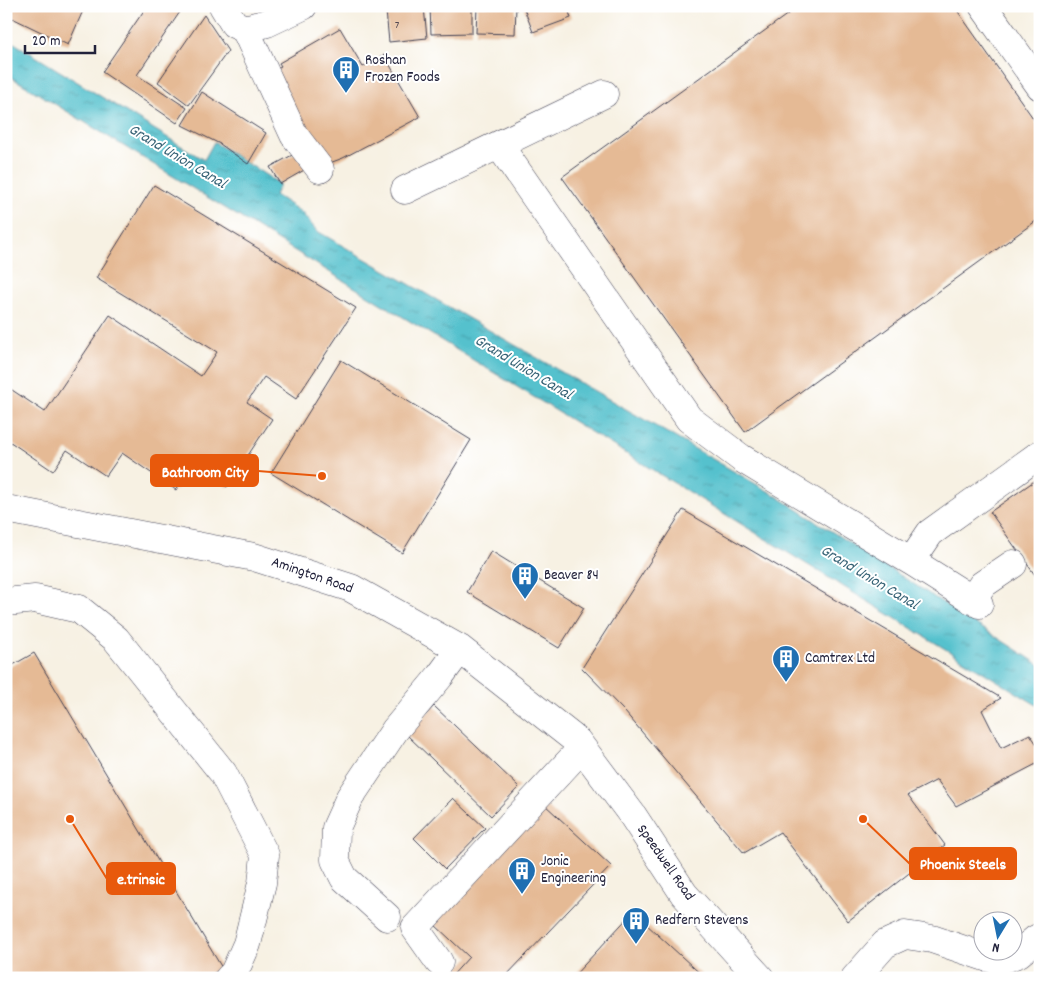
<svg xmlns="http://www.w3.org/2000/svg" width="1046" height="984" viewBox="0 0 1046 984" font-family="Dekko,sans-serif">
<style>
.water{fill:url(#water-ripples);stroke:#3c7284}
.building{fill:#e5ba95}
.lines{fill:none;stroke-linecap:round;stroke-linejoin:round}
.minor-casing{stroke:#424154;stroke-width:29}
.minor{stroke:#fff;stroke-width:28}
.labels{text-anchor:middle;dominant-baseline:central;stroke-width:4;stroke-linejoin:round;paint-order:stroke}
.number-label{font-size:12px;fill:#534852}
.poi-label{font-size:15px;fill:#22223b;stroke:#fff;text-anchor:start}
.street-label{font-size:15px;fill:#22223b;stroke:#fff}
.water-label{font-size:16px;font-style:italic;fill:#366275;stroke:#fff}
.leader{fill:none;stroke:#e8590c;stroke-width:2}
.callout-dot{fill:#e8590c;stroke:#fff;stroke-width:2}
.callout{fill:#e8590c;stroke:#e8590c;stroke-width:2}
.callout-label{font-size:16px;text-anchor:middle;font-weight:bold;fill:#fff}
</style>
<defs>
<pattern id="water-ripples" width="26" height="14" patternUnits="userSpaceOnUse" patternTransform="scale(1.25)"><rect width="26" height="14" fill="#55c1cd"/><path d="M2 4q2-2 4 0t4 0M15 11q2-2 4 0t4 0" fill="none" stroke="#469ca8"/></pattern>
</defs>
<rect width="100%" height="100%" fill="#fff"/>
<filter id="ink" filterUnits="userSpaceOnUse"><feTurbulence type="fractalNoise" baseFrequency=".02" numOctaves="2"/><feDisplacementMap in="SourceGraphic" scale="10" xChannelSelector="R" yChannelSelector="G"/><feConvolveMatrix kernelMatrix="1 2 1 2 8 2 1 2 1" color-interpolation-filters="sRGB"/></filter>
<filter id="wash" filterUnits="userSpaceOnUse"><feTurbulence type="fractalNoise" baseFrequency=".0096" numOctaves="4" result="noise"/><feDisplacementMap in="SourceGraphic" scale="20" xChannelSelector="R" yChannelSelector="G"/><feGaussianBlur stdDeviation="1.12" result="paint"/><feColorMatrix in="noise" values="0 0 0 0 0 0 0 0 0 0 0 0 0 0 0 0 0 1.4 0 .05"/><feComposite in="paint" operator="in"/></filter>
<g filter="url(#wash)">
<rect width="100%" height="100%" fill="#f7f1e3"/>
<path class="water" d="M 6,38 L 204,160 L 214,142 L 280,184 L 275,195 L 301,212 L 317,231 L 775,495 L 1040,665 L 1040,707 L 6,74 Z"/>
<g id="blocks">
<path class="building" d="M 6,6 L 85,6 L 68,45 L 6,15 Z
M 147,6 L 184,6 L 137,75 L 187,108 L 177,123 L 102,72 Z
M 430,6 L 472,6 L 472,33 L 431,34 Z
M 477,6 L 516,6 L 515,34 L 476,33 Z
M 523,6 L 567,6 L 571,18 L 533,32 Z
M 799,6 L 954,6 L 1040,128 L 1040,218 L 745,432 L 562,177 Z
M 424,7 L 427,38 L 389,42 L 386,11 Z
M 204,15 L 228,51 L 189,105 L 158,82 Z
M 340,28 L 363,67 L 384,55 L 420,117 L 343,158 L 327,164 L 272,71 L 281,66 L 279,63 Z
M 202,92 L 266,133 L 248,164 L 220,144 L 182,125 Z
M 296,153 L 306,169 L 280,184 L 270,167 Z
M 154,185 L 356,308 L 296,399 L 264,377 L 247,402 L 272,419 L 227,487 L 193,464 L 176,490 L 122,453 L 106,476 L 67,450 L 53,471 L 6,439 L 6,386 L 45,412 L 110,315 L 201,376 L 217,352 L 96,278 Z
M 341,360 L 471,440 L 402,553 L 271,473 Z
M 1040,477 L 1040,582 L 990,512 Z
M 683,510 L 1001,698 L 982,710 L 1001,748 L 1030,734 L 1040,749 L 1040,762 L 956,806 L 937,780 L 908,795 L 945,845 L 848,921 L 780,832 L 744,853 L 625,712 L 582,668 Z
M 491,551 L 584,608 L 559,648 L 467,592 Z
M 34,653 L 222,968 L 206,978 L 6,978 L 6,669 Z
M 434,706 L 519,787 L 491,816 L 407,735 Z
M 453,798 L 485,828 L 445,869 L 414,838 Z
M 544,804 L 611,866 L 504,978 L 450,978 L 469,957 L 434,924 Z
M 633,912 L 705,978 L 572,978 Z"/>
</g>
</g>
<g filter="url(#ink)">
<use href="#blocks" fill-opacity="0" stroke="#424154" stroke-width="1"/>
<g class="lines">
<defs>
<path id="minor" d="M 223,6 L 234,24 L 245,29 L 267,23 L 303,6
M 983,6 L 1040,86
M 245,29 L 294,135 L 320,169
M 499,145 L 689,419 L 741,458 L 911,561
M 405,190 L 604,94
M 6,509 L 254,557 L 351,588 L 460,649 L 577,741 L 633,816 L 684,894 L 760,978
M 972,600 L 982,585 L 1013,564
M 6,602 L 35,599 L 79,609 L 116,639 L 223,773 L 265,855 L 262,883 L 247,944 L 234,973 L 229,978
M 979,604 L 911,561 L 930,533 L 1040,454
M 387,917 L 344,878 L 335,860 L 336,828 L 350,797 L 395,730 L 440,676 L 460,649
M 439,962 L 415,928 L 582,748
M 855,978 L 885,944 L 905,935 L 932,939 L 988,958 L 1007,958 L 1019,953 L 1036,939 L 1040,937"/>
</defs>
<use href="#minor" class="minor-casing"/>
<use href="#minor" class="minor"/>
</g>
</g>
<defs>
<symbol id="building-pin" viewBox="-11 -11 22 30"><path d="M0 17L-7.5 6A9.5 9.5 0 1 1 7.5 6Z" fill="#1f6fb2" stroke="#fff"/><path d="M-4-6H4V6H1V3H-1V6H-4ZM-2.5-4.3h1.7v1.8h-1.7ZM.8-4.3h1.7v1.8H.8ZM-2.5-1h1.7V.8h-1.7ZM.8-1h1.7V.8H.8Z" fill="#fff"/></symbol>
</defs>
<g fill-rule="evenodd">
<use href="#building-pin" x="330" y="54" width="32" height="43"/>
<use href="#building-pin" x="509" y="560" width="32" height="43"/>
<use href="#building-pin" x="770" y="643" width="32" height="43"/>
<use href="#building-pin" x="506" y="855" width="32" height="43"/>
<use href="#building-pin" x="620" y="905" width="32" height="43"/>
</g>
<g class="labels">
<g class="number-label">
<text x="397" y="25">7</text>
</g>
<g class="poi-label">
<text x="365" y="61">Roshan<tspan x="365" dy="17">Frozen Foods</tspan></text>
<text x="544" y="576">Beaver 84</text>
<text x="805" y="659">Camtrex Ltd</text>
<text x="541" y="862">Jonic<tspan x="541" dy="17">Engineering</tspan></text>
<text x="655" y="921">Redfern Stevens</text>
</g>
<g class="street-label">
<text transform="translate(312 576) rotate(19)">Amington Road</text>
<text transform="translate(665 863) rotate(55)">Speedwell Road</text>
</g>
<g class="water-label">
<text transform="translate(177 157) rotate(31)">Grand Union Canal</text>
<text transform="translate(523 368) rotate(31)">Grand Union Canal</text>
<text transform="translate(869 578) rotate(31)">Grand Union Canal</text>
</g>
</g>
<path class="leader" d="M322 476L258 471M863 819L910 864M70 819L107 879"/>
<g class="callout-dot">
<circle cx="322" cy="476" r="5"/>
<circle cx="863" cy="819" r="5"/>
<circle cx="70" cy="819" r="5"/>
</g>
<g class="callout">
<rect x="151" y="455" width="107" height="31" rx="5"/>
<rect x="910" y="848" width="106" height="31" rx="5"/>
<rect x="107" y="863" width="68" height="31" rx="5"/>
</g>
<g class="callout-label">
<text x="205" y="477">Bathroom City</text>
<text x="963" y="869">Phoenix Steels</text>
<text x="141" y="884">e.trinsic</text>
</g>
<rect width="1046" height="984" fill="none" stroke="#fff" stroke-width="25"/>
<g transform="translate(998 936) rotate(190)"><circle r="24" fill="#ffffff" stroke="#a7a7b1"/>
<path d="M0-4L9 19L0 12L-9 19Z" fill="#1f6fb2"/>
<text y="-8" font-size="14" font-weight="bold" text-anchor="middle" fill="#22223b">N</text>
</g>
<path d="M25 45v8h70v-8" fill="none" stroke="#22223b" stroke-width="2.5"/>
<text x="32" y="45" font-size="15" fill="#22223b" stroke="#ffffff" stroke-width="4" paint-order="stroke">20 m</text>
</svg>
